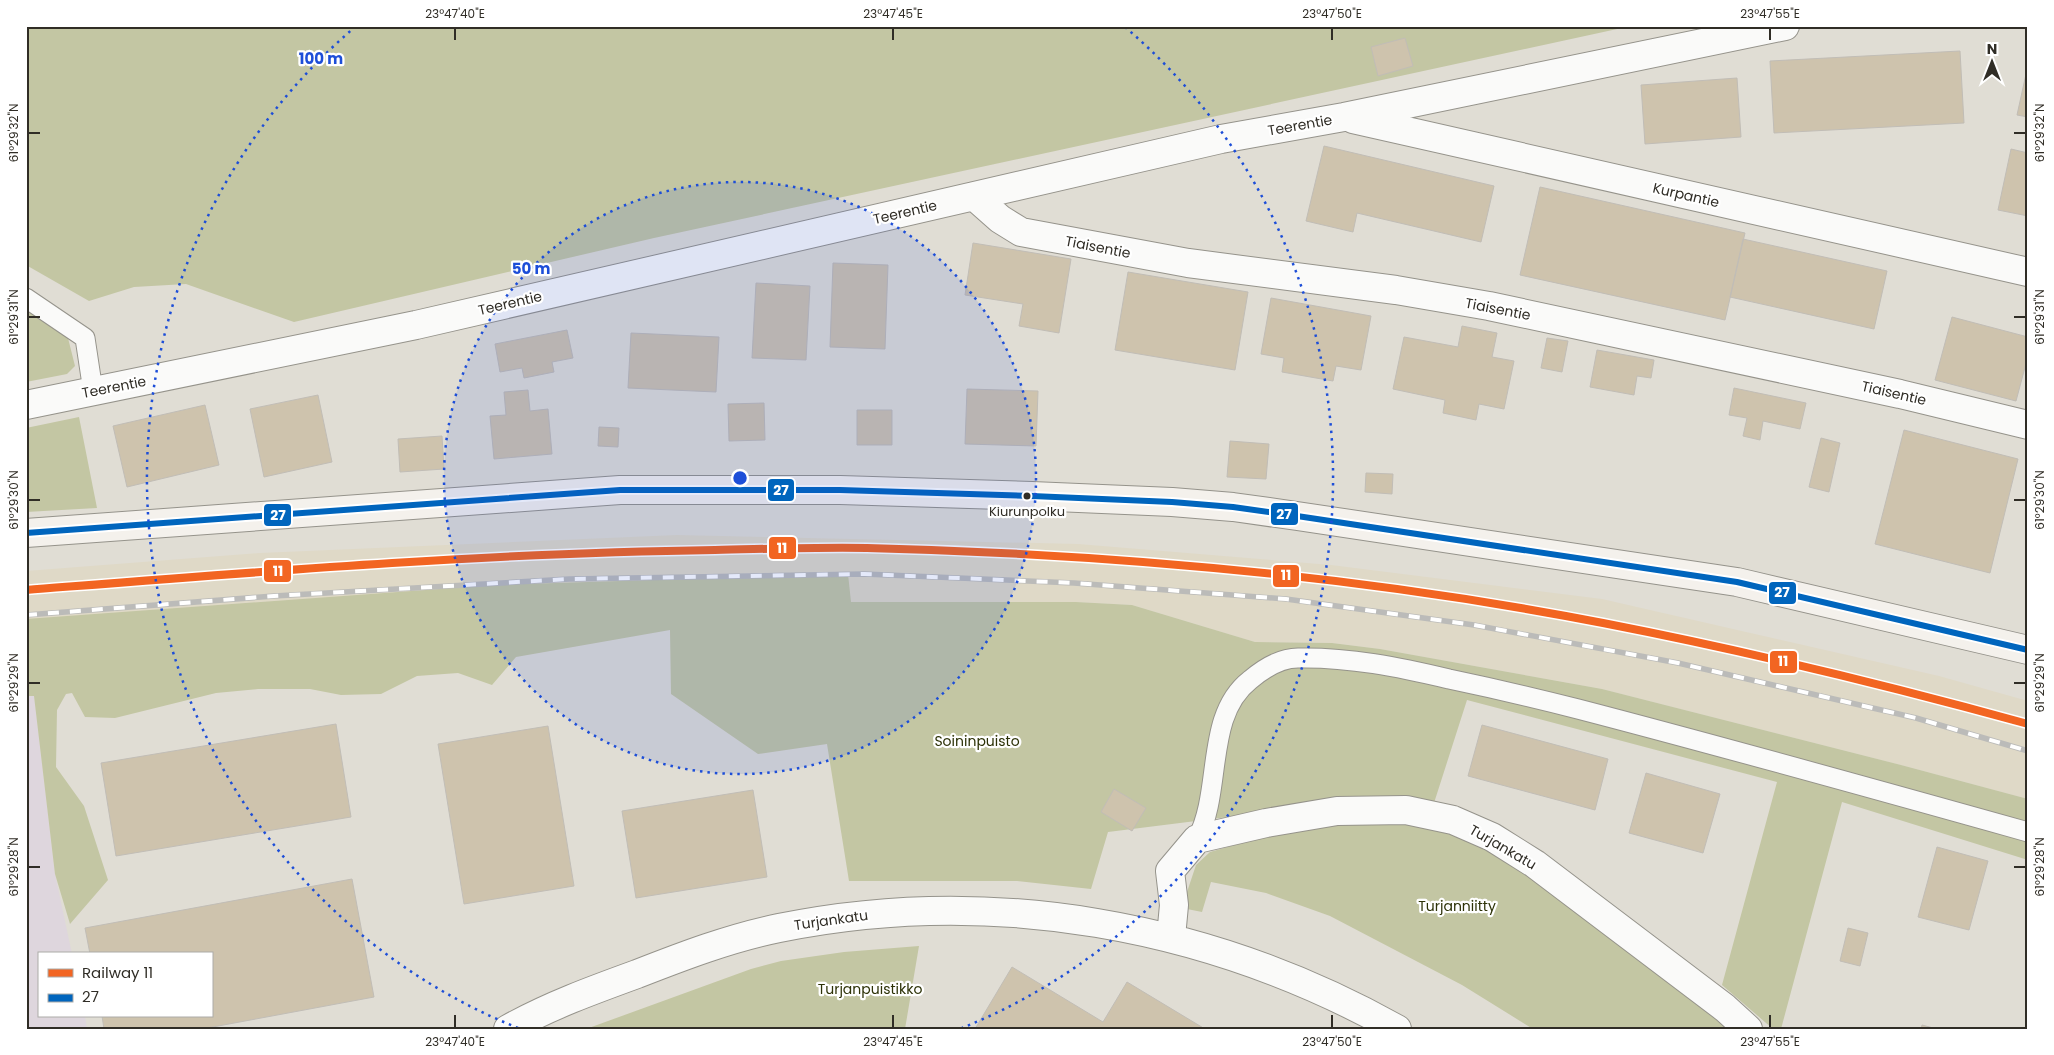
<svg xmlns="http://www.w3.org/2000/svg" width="2054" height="1055" viewBox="0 0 2054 1055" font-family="Poppins,sans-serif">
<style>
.built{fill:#dfd9c7}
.education{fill:#ded6dd}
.green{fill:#c3c6a3}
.building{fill:#cec3ad;stroke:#c1bdb6}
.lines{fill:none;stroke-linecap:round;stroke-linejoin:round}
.lane-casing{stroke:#95938b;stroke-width:21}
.street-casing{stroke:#95938b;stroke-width:30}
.secondary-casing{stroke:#95938b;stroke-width:30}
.lane{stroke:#fafaf9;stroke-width:19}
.street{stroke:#fafaf9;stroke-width:28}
.secondary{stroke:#f4f1ec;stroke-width:28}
.rail-casing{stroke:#bbbbb9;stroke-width:5.5}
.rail{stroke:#fff;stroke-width:4;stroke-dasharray:11;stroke-linecap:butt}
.bus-1-casing{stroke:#fff;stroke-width:10}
.bus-1{stroke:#0065bd;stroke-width:6}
.rail-1-casing{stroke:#fff;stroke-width:11}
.rail-1{stroke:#f26522;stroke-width:8}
.ticks{fill:none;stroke:#302d26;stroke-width:2}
.ring{fill:none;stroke:#1d4ed8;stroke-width:2.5;stroke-dasharray:2.5 5}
.bus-dot{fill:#302d26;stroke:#fff;stroke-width:2}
.labels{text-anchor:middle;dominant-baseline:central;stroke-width:4.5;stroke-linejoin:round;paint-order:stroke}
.bus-label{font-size:13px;fill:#302d26;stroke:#fff}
.street-label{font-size:14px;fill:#302d26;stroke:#fff}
.park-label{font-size:14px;fill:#2d3207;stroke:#fff}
.centre{fill:#1d4ed8;stroke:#fff;stroke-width:2.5}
.ring-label{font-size:15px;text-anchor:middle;font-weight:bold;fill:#1d4ed8;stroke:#fff;stroke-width:4.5;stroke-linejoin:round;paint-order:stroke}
.line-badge{stroke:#fff;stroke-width:2}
.badge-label{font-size:14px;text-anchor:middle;font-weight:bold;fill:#fff}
.neatline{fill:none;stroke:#302d26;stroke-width:2}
.ticks-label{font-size:12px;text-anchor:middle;fill:#302d26}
</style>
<rect width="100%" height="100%" fill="#e0ddd4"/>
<path class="built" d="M 677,535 L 1078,544 L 1331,565 L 1602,599 L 1939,676 L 2028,701 L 2028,799 L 1901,765 L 1602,689 L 1380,649 L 1332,643 L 1255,642 L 1132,605 L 1076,602 L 26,646 L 26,571 L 260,553 Z"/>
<path class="education" d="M 34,696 L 55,874 L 72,954 L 39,954 L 39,1016 L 85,1016 L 87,1029 L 26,1029 L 26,697 Z"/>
<path class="green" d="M 26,26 L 1631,26 L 654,238 L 294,322 L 186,284 L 134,287 L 89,301 L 26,265 Z
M 26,310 L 68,338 L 75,366 L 67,374 L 26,382 Z
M 79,417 L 97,508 L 26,512 L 26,428 Z
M 848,574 L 851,602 L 1076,602 L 1132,605 L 1255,642 L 1332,643 L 1380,649 L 1602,689 L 1901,765 L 2028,799 L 2028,860 L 1842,802 L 1781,1029 L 1773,1029 L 1722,985 L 1777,782 L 1467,700 L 1434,803 L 1236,816 L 1108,832 L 1091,889 L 1017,881 L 849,881 L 827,744 L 758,754 L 671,694 L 670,630 L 516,657 L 492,685 L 458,673 L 417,676 L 381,694 L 341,695 L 310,689 L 258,689 L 216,693 L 115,718 L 85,717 L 72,693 L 66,694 L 57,710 L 56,767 L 84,806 L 108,880 L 70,924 L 55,874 L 34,696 L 26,696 L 26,619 L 494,585 Z
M 1403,819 L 1488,845 L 1733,1029 L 1533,1029 L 1462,985 L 1330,916 L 1266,893 L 1211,882 L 1202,912 L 1187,909 L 1186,895 L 1196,865 L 1210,852 L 1266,836 L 1338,821 Z
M 919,946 L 905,1029 L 586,1029 L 751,969 L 781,961 L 844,952 Z"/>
<path class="building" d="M 1405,38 L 1413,66 L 1378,76 L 1371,47 Z
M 1960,51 L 1964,123 L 1774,133 L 1770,61 Z
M 2028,65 L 2028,117 L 2017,115 Z
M 1737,78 L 1741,137 L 1645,144 L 1641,85 Z
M 1324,146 L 1494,186 L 1481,242 L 1357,213 L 1353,232 L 1306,221 Z
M 2011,149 L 2028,153 L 2028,216 L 1998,210 Z
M 1540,187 L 1745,233 L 1725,320 L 1520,275 Z
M 1743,239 L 1887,271 L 1874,329 L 1730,297 Z
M 973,243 L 1071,259 L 1059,333 L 1019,326 L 1023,304 L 965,295 Z
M 833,263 L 888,265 L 885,349 L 830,347 Z
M 1128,272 L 1248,292 L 1235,370 L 1115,350 Z
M 756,283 L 810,286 L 806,360 L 752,358 Z
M 1271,298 L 1371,316 L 1361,370 L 1336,366 L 1333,381 L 1282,372 L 1284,358 L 1261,354 Z
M 1952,317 L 2028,337 L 2028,356 L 2016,401 L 1935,380 Z
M 1462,326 L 1497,333 L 1492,357 L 1514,361 L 1504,409 L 1479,404 L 1476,420 L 1443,413 L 1445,400 L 1393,389 L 1404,337 L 1458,347 Z
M 567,330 L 573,358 L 552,362 L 554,372 L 524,378 L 522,368 L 500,372 L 495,344 Z
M 631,333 L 719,337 L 716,392 L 628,388 Z
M 1547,338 L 1568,341 L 1562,372 L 1541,368 Z
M 1597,350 L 1654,360 L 1651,378 L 1637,376 L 1634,395 L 1590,387 Z
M 1734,388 L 1806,403 L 1800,429 L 1763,421 L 1760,440 L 1743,436 L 1747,418 L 1729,415 Z
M 967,389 L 1038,391 L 1036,446 L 965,444 Z
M 528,390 L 530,411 L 548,409 L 552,454 L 494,459 L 490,416 L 506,415 L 504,392 Z
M 318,395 L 332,462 L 264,477 L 250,409 Z
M 764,403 L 765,440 L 729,441 L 728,404 Z
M 205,405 L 219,465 L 127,487 L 113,426 Z
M 857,410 L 892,410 L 892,445 L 857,445 Z
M 599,427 L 619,428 L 618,447 L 598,446 Z
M 1904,430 L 2018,459 L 1990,573 L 1875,544 Z
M 442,436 L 444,469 L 400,472 L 398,439 Z
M 1821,438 L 1840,443 L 1829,492 L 1809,487 Z
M 1230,441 L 1269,444 L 1266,479 L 1227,477 Z
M 1366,473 L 1393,474 L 1392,494 L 1365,492 Z
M 336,724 L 351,817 L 116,856 L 101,763 Z
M 1482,725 L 1608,759 L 1595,810 L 1468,776 Z
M 548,726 L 574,886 L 464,904 L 438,744 Z
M 1646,773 L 1720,794 L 1703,853 L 1629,833 Z
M 1114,789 L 1146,808 L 1132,831 L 1101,812 Z
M 753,790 L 767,877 L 636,898 L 622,811 Z
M 1937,847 L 1988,861 L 1969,930 L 1918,917 Z
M 352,879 L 374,997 L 202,1029 L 104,1029 L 102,1016 L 211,1016 L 211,954 L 90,954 L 85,928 Z
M 1848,928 L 1868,933 L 1860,966 L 1840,961 Z
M 1012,967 L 1103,1022 L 1127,982 L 1205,1029 L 975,1029 Z
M 1922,1025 L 1937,1029 L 1921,1029 Z"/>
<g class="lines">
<defs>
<path id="lane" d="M 26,298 L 85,338 L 93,391
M 1197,839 C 1223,790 1204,716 1250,680 C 1263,669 1281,658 1298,658 C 1349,657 1399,667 1449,679 C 1492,688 1535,698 1578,709 C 1728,748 1878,790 2028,832"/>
<path id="street" d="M 1353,119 L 2028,272
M 974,196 L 1000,219 L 1021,232 L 1188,263 L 1396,290 L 1489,306 L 1900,394 L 2028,425
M 26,405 L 416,325 L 1221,139 L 1344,117 L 1785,26
M 1171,937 L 1174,905 L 1170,871 L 1197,839 L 1266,823 L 1337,811 L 1406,810 L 1453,820 L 1492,837 L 1535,864 L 1725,1008 L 1748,1029
M 508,1029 C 549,1006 593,990 637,974 C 683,956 730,938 779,928 C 991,885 1209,924 1397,1029"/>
<path id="secondary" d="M 26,533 L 620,490 L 840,490 L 1032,496 L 1172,502 L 1233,507 L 1297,516 L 1737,582 L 2028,650"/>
</defs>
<use href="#lane" class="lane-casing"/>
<use href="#street" class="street-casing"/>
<use href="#secondary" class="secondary-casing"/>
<use href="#lane" class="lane"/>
<use href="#street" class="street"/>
<use href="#secondary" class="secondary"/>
<defs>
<path id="rail" d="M 26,615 L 274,596 L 569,579 L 864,574 L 1074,583 L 1286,599 L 1474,625 L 1678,663 L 1916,718 L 2028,751"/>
</defs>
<use href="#rail" class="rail-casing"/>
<use href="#rail" class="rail"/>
<defs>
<path id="bus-1" d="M 26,533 L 620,490 L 840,490 L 1032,496 L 1172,502 L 1233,507 L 1297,516 L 1737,582 L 2028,650"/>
</defs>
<use href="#bus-1" class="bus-1-casing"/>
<use href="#bus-1" class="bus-1"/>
<defs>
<path id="rail-1" d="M 26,590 C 256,572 485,553 715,550 C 766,549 816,547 867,548 C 1114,554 1361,576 1603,623 C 1747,651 1887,685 2028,724"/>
</defs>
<use href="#rail-1" class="rail-1-casing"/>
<use href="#rail-1" class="rail-1"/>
</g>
<path class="ticks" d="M 455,28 L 455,40M 893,28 L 893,40M 1332,28 L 1332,40M 1770,28 L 1770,40M 28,133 L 40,133M 2014,133 L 2026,133M 28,317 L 40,317M 2014,317 L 2026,317M 28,500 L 40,500M 2014,500 L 2026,500M 28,683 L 40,683M 2014,683 L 2026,683M 28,867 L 40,867M 2014,867 L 2026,867M 455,1015 L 455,1028M 893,1015 L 893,1028M 1332,1015 L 1332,1028M 1770,1015 L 1770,1028"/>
<circle cx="740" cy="478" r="296" fill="#1d4ed8" fill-opacity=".12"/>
<g class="ring">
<circle cx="740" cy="478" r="296"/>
<path d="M518 1028A593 593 0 0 1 355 27M1125 27A593 593 0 0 1 962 1028"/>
</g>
<circle class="bus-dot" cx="1027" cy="496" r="4.5"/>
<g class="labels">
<g class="bus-label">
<text x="1027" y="511">Kiurunpolku</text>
</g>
<g class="street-label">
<text transform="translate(1300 125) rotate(-10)">Teerentie</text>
<text transform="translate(1686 195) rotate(13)">Kurpantie</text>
<text transform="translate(905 212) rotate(-13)">Teerentie</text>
<text transform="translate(1098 247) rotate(11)">Tiaisentie</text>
<text transform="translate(510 303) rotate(-13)">Teerentie</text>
<text transform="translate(1498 309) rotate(11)">Tiaisentie</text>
<text transform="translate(114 387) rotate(-11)">Teerentie</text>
<text transform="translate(1894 393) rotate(13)">Tiaisentie</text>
<text transform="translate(1503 847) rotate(30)">Turjankatu</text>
<text transform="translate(831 920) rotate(-8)">Turjankatu</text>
</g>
<g class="park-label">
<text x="977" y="741">Soininpuisto</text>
<text x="1457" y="906">Turjanniitty</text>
<text x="870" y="989">Turjanpuistikko</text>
</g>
</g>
<circle cx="740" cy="478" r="8" class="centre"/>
<g class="ring-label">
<text x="321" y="64">100 m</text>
<text x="531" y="274">50 m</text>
</g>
<g class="line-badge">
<rect x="767" y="478" width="28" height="24" rx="5" fill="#0065bd"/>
<rect x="1270" y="502" width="29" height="24" rx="5" fill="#0065bd"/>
<rect x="263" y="503" width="29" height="24" rx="5" fill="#0065bd"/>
<rect x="768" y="536" width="29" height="24" rx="5" fill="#f26522"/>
<rect x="263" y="559" width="29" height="24" rx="5" fill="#f26522"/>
<rect x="1272" y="564" width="28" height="24" rx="5" fill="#f26522"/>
<rect x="1768" y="581" width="29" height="24" rx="5" fill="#0065bd"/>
<rect x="1769" y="650" width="29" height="24" rx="5" fill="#f26522"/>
</g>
<g class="badge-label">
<text x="781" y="495">27</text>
<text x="1284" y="519">27</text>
<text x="278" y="520">27</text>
<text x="782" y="553">11</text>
<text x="278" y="576">11</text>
<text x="1286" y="580">11</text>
<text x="1782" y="597">27</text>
<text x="1783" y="666">11</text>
</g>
<rect width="2054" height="1055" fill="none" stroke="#ffffff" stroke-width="55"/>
<rect x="38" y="952" width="175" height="65" fill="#ffffff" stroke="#acaba8"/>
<rect x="48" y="969" width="25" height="8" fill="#f26522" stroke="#acaba8"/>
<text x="82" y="978" font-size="15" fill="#302d26">Railway 11</text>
<rect x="48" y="994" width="25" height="8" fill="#0065bd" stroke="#acaba8"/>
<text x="82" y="1002" font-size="15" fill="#302d26">27</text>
<g transform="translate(1992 62)" stroke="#ffffff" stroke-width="4" paint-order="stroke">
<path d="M0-4L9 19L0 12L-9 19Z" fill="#302d26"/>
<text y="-8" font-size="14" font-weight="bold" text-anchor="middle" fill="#302d26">N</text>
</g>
<rect x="28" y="28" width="1998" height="1000" class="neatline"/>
<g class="ticks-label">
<text x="455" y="18">23°47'40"E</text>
<text x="893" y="18">23°47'45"E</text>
<text x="1332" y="18">23°47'50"E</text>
<text x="1770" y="18">23°47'55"E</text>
<text transform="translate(14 133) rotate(-90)" y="4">61°29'32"N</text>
<text transform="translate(2040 133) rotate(-90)" y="4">61°29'32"N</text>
<text transform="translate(14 317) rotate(-90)" y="4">61°29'31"N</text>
<text transform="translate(2040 317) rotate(-90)" y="4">61°29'31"N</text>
<text transform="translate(14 500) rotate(-90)" y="4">61°29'30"N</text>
<text transform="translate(2040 500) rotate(-90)" y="4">61°29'30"N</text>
<text transform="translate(14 683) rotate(-90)" y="4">61°29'29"N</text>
<text transform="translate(2040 683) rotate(-90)" y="4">61°29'29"N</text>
<text transform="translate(14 867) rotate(-90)" y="4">61°29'28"N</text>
<text transform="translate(2040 867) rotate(-90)" y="4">61°29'28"N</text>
<text x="455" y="1046">23°47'40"E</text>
<text x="893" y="1046">23°47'45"E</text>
<text x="1332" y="1046">23°47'50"E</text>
<text x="1770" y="1046">23°47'55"E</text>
</g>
</svg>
